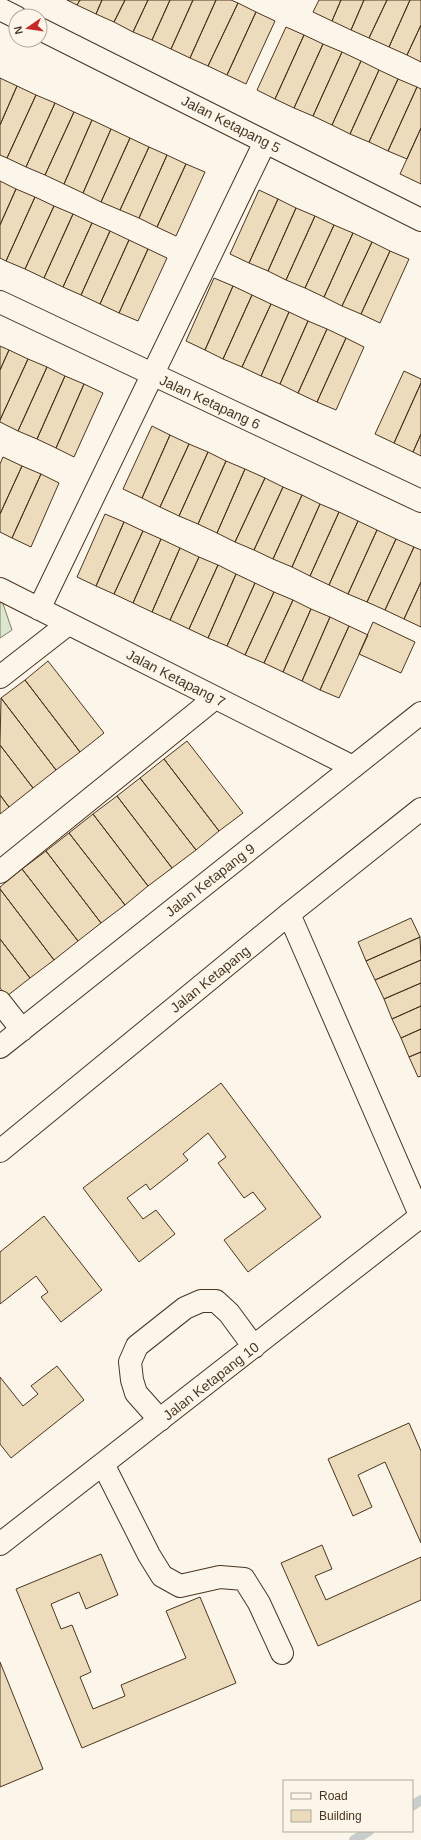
<svg xmlns="http://www.w3.org/2000/svg" width="421" height="1840" viewBox="0 0 421 1840" font-family="Arial,sans-serif">
<style>
.green{fill:#dce7d0;stroke:#887966}
.lines{fill:none;stroke-linecap:round;stroke-linejoin:round}
.stream{stroke:#c9cecd;stroke-width:10}
.building{fill:#ecdcbc;stroke:#4a3520}
.minor-casing{stroke:#4a3520;stroke-width:24}
.minor{stroke:#fbf6e9;stroke-width:22}
.labels{text-anchor:middle;dominant-baseline:central;stroke-width:3;stroke-linejoin:round;paint-order:stroke}
.street-label{font-size:14px;fill:#4a3520;stroke:#fbf6e9}
</style>
<rect width="100%" height="100%" fill="#fbf6e9"/>
<path class="green" d="M 0,600 L 2,601 L 12,630 L 0,638 Z"/>
<g class="lines">
<path class="stream" d="M 412,1806 L 421,1800
M 354,1840 L 369,1831"/>
</g>
<path class="building" d="M 67,0 L 80,0 L 77,5 Z
M 80,0 L 102,0 L 96,14 L 77,5 Z
M 102,0 L 125,0 L 114,22 L 96,14 Z
M 125,0 L 148,0 L 133,32 L 114,22 Z
M 148,0 L 170,0 L 152,40 L 133,32 Z
M 170,0 L 193,0 L 171,49 L 152,40 Z
M 193,0 L 216,0 L 190,58 L 171,49 Z
M 216,0 L 231,0 L 238,3 L 208,66 L 190,58 Z
M 319,0 L 341,0 L 332,21 L 313,12 Z
M 341,0 L 364,0 L 351,30 L 332,21 Z
M 364,0 L 387,0 L 369,38 L 351,30 Z
M 387,0 L 410,0 L 389,47 L 369,38 Z
M 410,0 L 421,0 L 421,25 L 407,55 L 389,47 Z
M 238,3 L 256,12 L 227,75 L 208,66 Z
M 256,12 L 275,21 L 246,84 L 227,75 Z
M 421,25 L 421,62 L 407,55 Z
M 286,27 L 304,35 L 275,99 L 257,90 Z
M 304,35 L 323,44 L 294,108 L 275,99 Z
M 323,44 L 342,52 L 313,116 L 294,108 Z
M 342,52 L 361,61 L 332,125 L 313,116 Z
M 361,61 L 379,70 L 350,134 L 332,125 Z
M 379,70 L 398,79 L 369,142 L 350,134 Z
M 0,78 L 17,86 L 0,125 Z
M 398,79 L 417,87 L 388,151 L 369,142 Z
M 17,86 L 36,95 L 7,158 L 0,155 L 0,125 Z
M 417,87 L 421,89 L 421,128 L 407,159 L 388,151 Z
M 36,95 L 55,103 L 26,167 L 7,158 Z
M 55,103 L 74,112 L 45,175 L 26,167 Z
M 74,112 L 92,120 L 64,184 L 45,175 Z
M 92,120 L 111,129 L 83,193 L 64,184 Z
M 421,128 L 421,184 L 400,174 Z
M 111,129 L 130,138 L 101,202 L 83,193 Z
M 130,138 L 149,147 L 120,210 L 101,202 Z
M 149,147 L 167,155 L 139,218 L 120,210 Z
M 167,155 L 186,164 L 157,227 L 139,218 Z
M 186,164 L 205,172 L 176,236 L 157,227 Z
M 0,181 L 16,189 L 0,225 Z
M 16,189 L 35,197 L 6,261 L 0,258 L 0,225 Z
M 259,190 L 278,199 L 249,263 L 230,254 Z
M 35,197 L 54,206 L 25,269 L 6,261 Z
M 278,199 L 296,208 L 268,271 L 249,263 Z
M 54,206 L 73,214 L 44,278 L 25,269 Z
M 296,208 L 315,216 L 286,280 L 268,271 Z
M 73,214 L 92,223 L 63,287 L 44,278 Z
M 315,216 L 334,225 L 305,288 L 286,280 Z
M 92,223 L 110,231 L 81,295 L 63,287 Z
M 334,225 L 353,233 L 324,297 L 305,288 Z
M 110,231 L 129,240 L 100,304 L 81,295 Z
M 353,233 L 372,242 L 342,306 L 324,297 Z
M 129,240 L 148,249 L 119,313 L 100,304 Z
M 372,242 L 390,251 L 361,314 L 342,306 Z
M 148,249 L 167,258 L 138,321 L 119,313 Z
M 390,251 L 409,259 L 380,323 L 361,314 Z
M 214,278 L 233,286 L 205,350 L 186,341 Z
M 233,286 L 252,295 L 223,359 L 205,350 Z
M 252,295 L 271,304 L 242,367 L 223,359 Z
M 271,304 L 289,312 L 261,376 L 242,367 Z
M 289,312 L 308,321 L 280,384 L 261,376 Z
M 308,321 L 327,329 L 298,393 L 280,384 Z
M 327,329 L 346,338 L 317,402 L 298,393 Z
M 346,338 L 364,347 L 336,410 L 317,402 Z
M 0,346 L 9,350 L 0,370 Z
M 9,350 L 28,359 L 0,420 L 0,370 Z
M 28,359 L 47,367 L 18,431 L 0,422 L 0,420 Z
M 47,367 L 65,376 L 37,439 L 18,431 Z
M 404,371 L 421,379 L 421,383 L 394,443 L 375,434 Z
M 65,376 L 84,384 L 56,448 L 37,439 Z
M 421,383 L 421,434 L 413,452 L 394,443 Z
M 84,384 L 103,393 L 74,457 L 56,448 Z
M 152,426 L 170,435 L 142,498 L 123,489 Z
M 421,434 L 421,456 L 413,452 Z
M 170,435 L 189,444 L 160,507 L 142,498 Z
M 189,444 L 208,452 L 179,516 L 160,507 Z
M 208,452 L 226,461 L 198,524 L 179,516 Z
M 3,457 L 22,466 L 0,514 L 0,464 Z
M 226,461 L 245,469 L 217,533 L 198,524 Z
M 22,466 L 41,474 L 12,538 L 0,532 L 0,514 Z
M 245,469 L 265,478 L 235,542 L 217,533 Z
M 41,474 L 59,483 L 31,547 L 12,538 Z
M 265,478 L 283,487 L 254,550 L 235,542 Z
M 283,487 L 302,495 L 273,559 L 254,550 Z
M 302,495 L 320,504 L 292,567 L 273,559 Z
M 320,504 L 339,512 L 310,576 L 292,567 Z
M 339,512 L 358,521 L 329,585 L 310,576 Z
M 105,514 L 124,522 L 96,586 L 77,577 Z
M 358,521 L 377,530 L 348,594 L 329,585 Z
M 124,522 L 143,531 L 114,594 L 96,586 Z
M 377,530 L 396,539 L 367,602 L 348,594 Z
M 143,531 L 161,539 L 133,603 L 114,594 Z
M 161,539 L 180,548 L 152,612 L 133,603 Z
M 396,539 L 414,547 L 385,610 L 367,602 Z
M 414,547 L 421,550 L 421,582 L 404,619 L 385,610 Z
M 180,548 L 199,557 L 170,620 L 152,612 Z
M 199,557 L 218,565 L 189,629 L 170,620 Z
M 218,565 L 236,574 L 208,638 L 189,629 Z
M 236,574 L 255,583 L 227,646 L 208,638 Z
M 421,582 L 421,627 L 404,619 Z
M 255,583 L 274,592 L 245,655 L 227,646 Z
M 274,592 L 293,600 L 264,663 L 245,655 Z
M 293,600 L 311,609 L 283,672 L 264,663 Z
M 311,609 L 330,617 L 302,681 L 283,672 Z
M 330,617 L 349,626 L 320,690 L 302,681 Z
M 373,622 L 415,642 L 401,673 L 359,654 Z
M 349,626 L 368,635 L 339,698 L 320,690 Z
M 48,661 L 104,733 L 80,752 L 25,680 Z
M 25,680 L 80,752 L 56,770 L 1,698 Z
M 1,698 L 56,770 L 33,788 L 0,745 Z
M 187,741 L 243,813 L 219,831 L 164,759 Z
M 0,745 L 33,788 L 9,807 L 0,795 Z
M 164,759 L 219,831 L 196,850 L 140,778 Z
M 140,778 L 196,850 L 172,868 L 117,796 Z
M 0,795 L 9,807 L 0,814 Z
M 117,796 L 172,868 L 148,886 L 93,814 Z
M 93,814 L 148,886 L 125,905 L 69,833 Z
M 69,833 L 125,905 L 101,923 L 46,851 Z
M 46,851 L 101,923 L 78,941 L 22,869 Z
M 22,869 L 78,941 L 54,960 L 0,889 L 0,887 Z
M 0,889 L 54,960 L 30,978 L 0,939 Z
M 411,918 L 420,937 L 366,961 L 358,942 Z
M 420,937 L 421,960 L 375,980 L 366,961 Z
M 0,939 L 30,978 L 7,996 L 0,988 Z
M 421,960 L 421,983 L 384,999 L 375,980 Z
M 421,983 L 421,1006 L 392,1019 L 384,999 Z
M 421,1006 L 421,1029 L 401,1038 L 392,1019 Z
M 421,1029 L 421,1052 L 409,1057 L 401,1038 Z
M 421,1052 L 421,1076 L 418,1077 L 409,1057 Z
M 221,1083 L 321,1217 L 248,1272 L 224,1240 L 266,1209 L 253,1192 L 244,1198 L 218,1163 L 226,1157 L 208,1133 L 183,1154 L 188,1160 L 150,1190 L 146,1184 L 127,1198 L 143,1219 L 156,1210 L 175,1234 L 139,1262 L 83,1188 Z
M 44,1216 L 102,1290 L 61,1322 L 41,1297 L 48,1292 L 36,1276 L 0,1304 L 0,1252 Z
M 57,1366 L 84,1400 L 11,1458 L 0,1444 L 0,1377 L 23,1406 L 38,1394 L 31,1386 Z
M 409,1423 L 421,1451 L 421,1543 L 385,1462 L 358,1475 L 372,1507 L 353,1516 L 328,1459 Z
M 322,1545 L 332,1569 L 315,1576 L 326,1600 L 421,1557 L 421,1600 L 318,1646 L 281,1563 Z
M 101,1554 L 118,1595 L 86,1609 L 79,1592 L 51,1604 L 61,1629 L 72,1625 L 91,1672 L 80,1677 L 93,1709 L 125,1696 L 121,1685 L 186,1658 L 166,1611 L 200,1597 L 236,1683 L 82,1748 L 16,1589 Z
M 0,1662 L 43,1769 L 0,1787 Z"/>
<g class="lines">
<defs>
<path id="minor" d="M 0,9 L 16,17
M 40,29 L 421,220
M 0,302 L 421,501
M 0,589 L 353,767
M 39,609 L 265,142
M 0,677 L 68,624
M 0,872 L 215,698
M 289,914 L 421,1217
M 0,1002 L 22,1030
M 0,1047 L 421,713
M 0,1151 L 289,914 L 421,809
M 160,1420 L 136,1393 L 132,1380 L 130,1362 L 137,1346 L 185,1308 L 201,1301 L 216,1301 L 229,1313 L 254,1347
M 103,1464 L 149,1555 L 162,1576 L 180,1586 L 220,1577 L 244,1579 L 259,1603 L 282,1653
M 0,1544 L 421,1216"/>
</defs>
<use href="#minor" class="minor-casing"/>
<use href="#minor" class="minor"/>
</g>
<g class="labels">
<g class="street-label">
<text transform="translate(231 124) rotate(27)">Jalan Ketapang 5</text>
<text transform="translate(210 402) rotate(25)">Jalan Ketapang 6</text>
<text transform="translate(176 678) rotate(27)">Jalan Ketapang 7</text>
<text transform="translate(210 880) rotate(-38)">Jalan Ketapang 9</text>
<text transform="translate(210 979) rotate(-39)">Jalan Ketapang</text>
<text transform="translate(211 1381) rotate(-38)">Jalan Ketapang 10</text>
</g>
</g>
<rect x="283" y="1780" width="130" height="52" fill="#fbf6e9" stroke="#b4a999"/>
<rect x="291" y="1793" width="20" height="6" fill="#fbf6e9" stroke="#b4a999"/>
<text x="319" y="1800" font-size="12" fill="#4a3520">Road</text>
<rect x="291" y="1810" width="20" height="12" fill="#ecdcbc" stroke="#b4a999"/>
<text x="319" y="1820" font-size="12" fill="#4a3520">Building</text>
<g transform="translate(28 28) rotate(257)"><circle r="19" fill="#fbf6e9" stroke="#b4a999"/>
<path d="M0-3L7 15L0 10L-7 15Z" fill="#c62828"/>
<text y="-6" font-size="11" font-weight="bold" text-anchor="middle" fill="#4a3520">N</text>
</g>
</svg>
